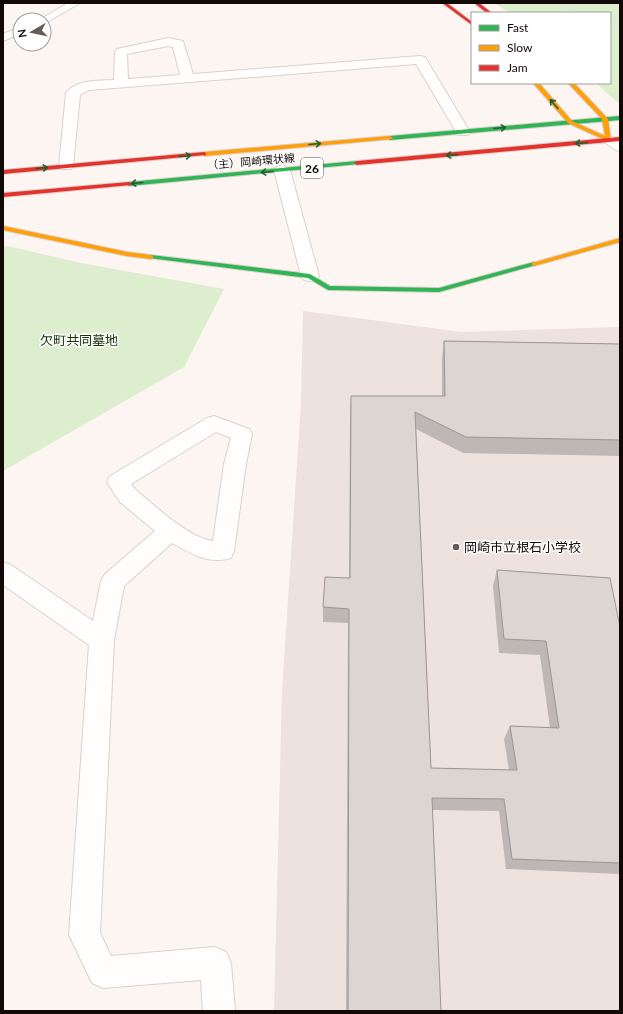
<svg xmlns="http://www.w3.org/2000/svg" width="623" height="1014" viewBox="0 0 623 1014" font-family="Lato,'Noto Sans JP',sans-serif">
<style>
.built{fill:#ede2dd}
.green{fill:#dceece}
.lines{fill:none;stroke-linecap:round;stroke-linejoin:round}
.lane-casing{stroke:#dad1cd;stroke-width:2}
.street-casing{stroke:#dad1cd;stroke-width:2}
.fast-casing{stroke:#dad1cd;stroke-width:2}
.slow-casing{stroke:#dad1cd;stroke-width:2}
.jam-casing{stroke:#dad1cd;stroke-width:2}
.path{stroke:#e3e1e0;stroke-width:1.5;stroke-dasharray:0.5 2;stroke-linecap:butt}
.lane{fill:#fffefd;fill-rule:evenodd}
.street{fill:#fffefd;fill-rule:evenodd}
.fast{fill:#30b455;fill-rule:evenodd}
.slow{fill:#ff9f0a;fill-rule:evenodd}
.jam{fill:#e5322d;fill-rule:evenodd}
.wall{fill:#beb7b5}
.building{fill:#ddd5d2;stroke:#9b9593}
.oneway{stroke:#215e2e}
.poi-dot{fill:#645c59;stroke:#fff;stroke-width:1.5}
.labels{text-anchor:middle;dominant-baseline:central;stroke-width:3;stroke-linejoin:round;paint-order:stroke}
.far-street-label{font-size:11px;fill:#120906;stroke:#fff}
.shield{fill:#fff;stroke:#595351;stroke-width:1}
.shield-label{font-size:12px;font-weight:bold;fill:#120906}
.park-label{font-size:13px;fill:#153104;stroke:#fff}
.poi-label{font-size:13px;fill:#120906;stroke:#fff;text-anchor:start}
</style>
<rect width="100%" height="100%" fill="#fcf5f2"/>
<path class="built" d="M 303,311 L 462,332 L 620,327 L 620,1011 L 274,1011 L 282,691 L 301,403 Z"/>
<path class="green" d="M 494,3 L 620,3 L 620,102 L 617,102 L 596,83 L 610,83 L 610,13 L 510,13 Z
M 3,245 L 81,263 L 224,289 L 184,367 L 3,471 Z"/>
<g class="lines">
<defs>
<path id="lane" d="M 68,3 L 80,3 L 47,22 L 44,23 L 44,20 L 39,20 Z
M 20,27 L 20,34 L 3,41 L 3,34 Z"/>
<path id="street" d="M 168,38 L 183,41 L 193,74 L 420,56 L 425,57 L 470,132 L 468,135 L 458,135 L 416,64 L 89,90 L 80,95 L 73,166 L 71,169 L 61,169 L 59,166 L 66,93 C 76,79 100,81 114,80 L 115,52 L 117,49 ZM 168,46 L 173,47 L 180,75 L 128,79 L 127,54 Z
M 609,136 L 620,141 L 620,151 L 615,150 L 602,140 L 604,137 Z
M 282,165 L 287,167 L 290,170 L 319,276 L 316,280 L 310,281 L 304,280 L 301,276 L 274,170 L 277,167 Z
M 214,416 L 249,429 L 252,434 L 246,464 L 234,551 L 231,558 C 209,565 190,553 172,543 L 124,586 L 114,640 L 100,933 L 111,956 L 215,947 L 226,952 L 231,963 L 235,1011 L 203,1011 L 201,980 L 103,988 L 92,983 L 69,935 L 89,645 L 3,585 L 3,562 L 11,565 L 93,621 L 101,581 L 105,574 L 155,531 L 120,502 L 107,482 L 110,476 L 207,418 ZM 216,432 L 231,438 L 224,464 L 213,541 C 189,538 155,506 136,490 L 131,484 Z"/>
<path id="fast" d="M 620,116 L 620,120 L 390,140 L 387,138 L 390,136 Z
M 357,161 L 360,163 L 359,164 L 129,186 L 126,184 L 129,182 Z
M 151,255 L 310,274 L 330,286 L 439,288 L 534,262 L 537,264 L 536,265 L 439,292 L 328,290 L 308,278 L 149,258 L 149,256 Z"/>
<path id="slow" d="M 533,83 L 539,83 L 572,121 L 605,136 L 602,119 L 568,83 L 574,83 L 608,119 L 611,141 L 607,141 L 568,123 Z
M 390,136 L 393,138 L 392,139 L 204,156 L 201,154 L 204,152 Z
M 3,226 L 127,252 L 151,255 L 154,257 L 151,259 L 127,256 L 3,230 Z
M 620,238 L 620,242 L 534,266 L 531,264 L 532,263 Z"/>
<path id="jam" d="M 442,3 L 447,3 L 472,22 L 472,25 Z
M 474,3 L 479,3 L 492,13 L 487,13 Z
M 620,137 L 620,141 L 357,165 L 354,163 L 357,161 Z
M 204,152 L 206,153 L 206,155 L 3,174 L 3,170 Z
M 129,182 L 132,184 L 131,185 L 3,197 L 3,193 Z"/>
</defs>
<use href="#lane" class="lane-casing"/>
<use href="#street" class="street-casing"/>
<use href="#fast" class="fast-casing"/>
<use href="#slow" class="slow-casing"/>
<use href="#jam" class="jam-casing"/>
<path class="path" d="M 553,3 L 583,13
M 610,22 L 620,25"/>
<use href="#lane" class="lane"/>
<use href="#street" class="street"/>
<use href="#fast" class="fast"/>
<use href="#slow" class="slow"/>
<use href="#jam" class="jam"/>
</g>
<path class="wall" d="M 444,341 L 620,344 L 620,456 L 463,453 L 416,429 L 431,768 L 509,770 L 504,739 L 510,726 L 550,728 L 540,655 L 499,653 L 493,586 L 497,570 L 620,627 L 620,874 L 506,869 L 499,811 L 432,810 L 441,1011 L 346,1011 L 348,623 L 323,622 L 323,607 L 349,578 L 350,412 L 351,396 L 442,396 L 442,358 Z"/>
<path class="building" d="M 444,341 L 620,344 L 620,440 L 466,437 L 415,412 L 431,768 L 517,770 L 510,726 L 559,728 L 546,641 L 504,639 L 497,570 L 610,578 L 620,627 L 620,863 L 512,859 L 504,799 L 432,798 L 441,1011 L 348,1011 L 349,609 L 323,607 L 325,577 L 350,578 L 351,396 L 445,396 Z"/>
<defs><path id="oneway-shaft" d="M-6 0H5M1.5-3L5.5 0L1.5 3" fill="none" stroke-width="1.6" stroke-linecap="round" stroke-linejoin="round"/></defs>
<g class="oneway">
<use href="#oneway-shaft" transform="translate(554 104) rotate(-131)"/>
<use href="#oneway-shaft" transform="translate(500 128) rotate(-5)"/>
<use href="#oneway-shaft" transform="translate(581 143) rotate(175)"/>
<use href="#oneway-shaft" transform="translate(315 144) rotate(-5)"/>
<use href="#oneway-shaft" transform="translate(452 155) rotate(175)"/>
<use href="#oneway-shaft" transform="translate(185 156) rotate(-5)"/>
<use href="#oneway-shaft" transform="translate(42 168) rotate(-5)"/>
<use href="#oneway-shaft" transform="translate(267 172) rotate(175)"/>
<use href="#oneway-shaft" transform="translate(137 183) rotate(175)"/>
</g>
<circle class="poi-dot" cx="456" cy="547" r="4"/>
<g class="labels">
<g class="far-street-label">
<text transform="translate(251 161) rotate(-5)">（主）岡崎環状線</text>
</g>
<rect class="shield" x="301" y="158" width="22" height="20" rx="3"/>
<g class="shield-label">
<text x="312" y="168">26</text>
</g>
<g class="park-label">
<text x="79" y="340">欠町共同墓地</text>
</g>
<g class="poi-label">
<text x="464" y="547">岡崎市立根石小学校</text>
</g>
</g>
<rect width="623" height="1014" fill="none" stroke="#120906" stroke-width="8"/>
<rect x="471" y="12" width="140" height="72" fill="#ffffff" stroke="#a09d9b"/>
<rect x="479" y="25" width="20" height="6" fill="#30b455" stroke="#a09d9b"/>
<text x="507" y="32" font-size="12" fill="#120906">Fast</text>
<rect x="479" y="45" width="20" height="6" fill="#ff9f0a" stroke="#a09d9b"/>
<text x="507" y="52" font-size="12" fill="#120906">Slow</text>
<rect x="479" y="65" width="20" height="6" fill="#e5322d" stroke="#a09d9b"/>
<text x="507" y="72" font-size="12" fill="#120906">Jam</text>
<g transform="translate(32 32) rotate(261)"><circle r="19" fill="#ffffff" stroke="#a09d9b"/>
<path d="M0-3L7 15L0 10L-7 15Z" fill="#645c59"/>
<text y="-6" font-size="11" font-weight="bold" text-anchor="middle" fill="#120906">N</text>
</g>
</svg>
